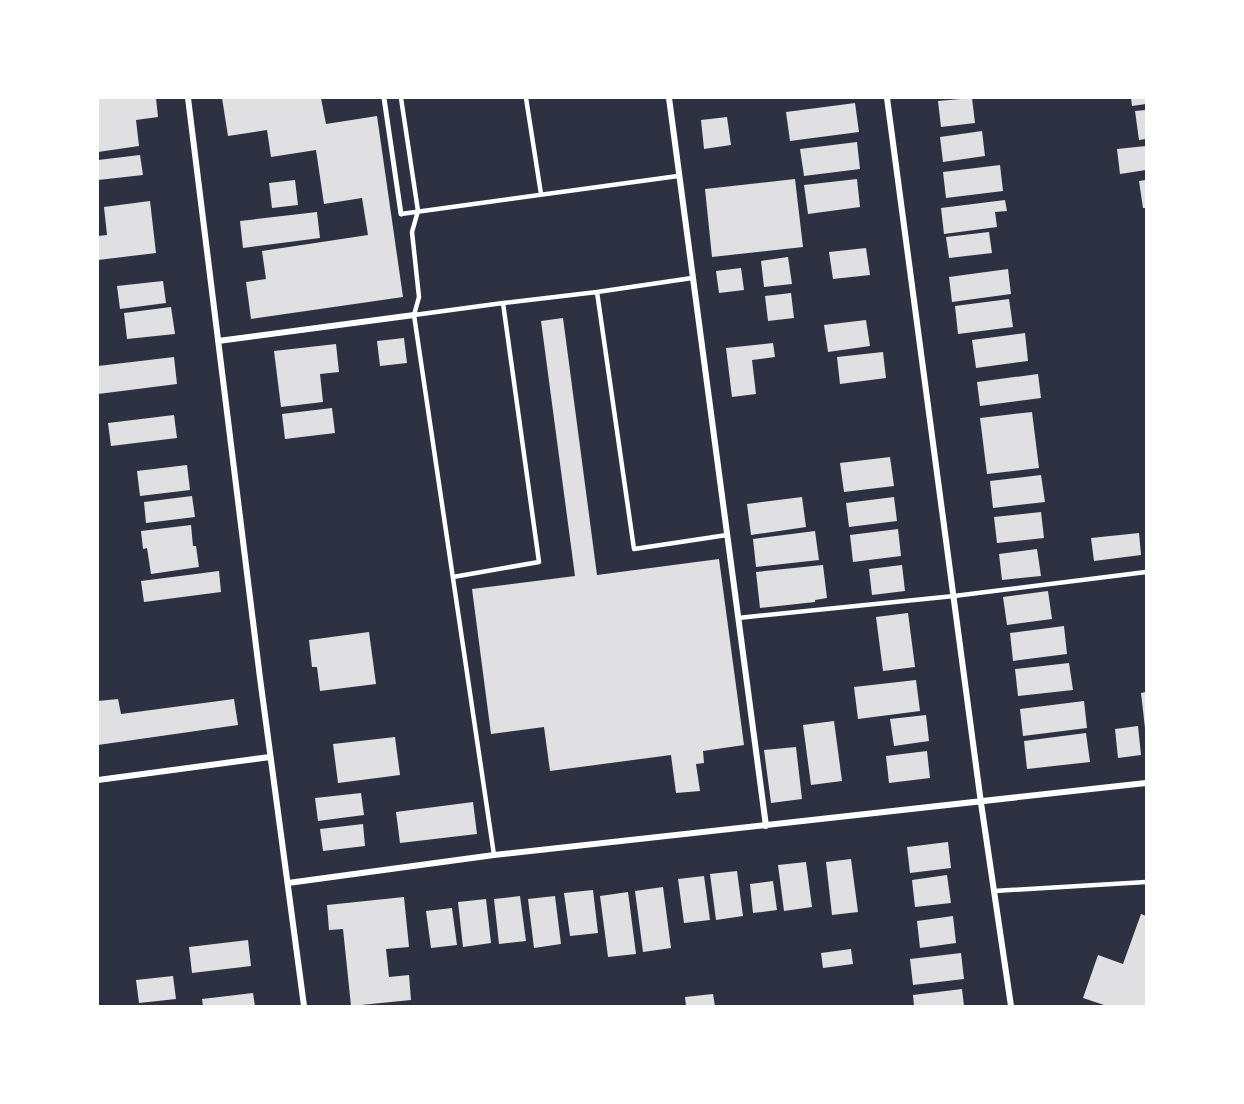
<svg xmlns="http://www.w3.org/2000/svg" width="1244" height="1104" viewBox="0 0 1244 1104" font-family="'DejaVu Sans',sans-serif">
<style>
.building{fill:#e0e0e3}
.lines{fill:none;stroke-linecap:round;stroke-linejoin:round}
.service{stroke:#fff;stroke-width:4.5}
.pedestrian{stroke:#fff;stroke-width:5}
.minor{stroke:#fff;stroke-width:6}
</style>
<rect width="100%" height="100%" fill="#2d3142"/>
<path class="building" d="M 98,98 L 156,98 L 158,117 L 136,120 L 139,146 L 98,152 Z
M 222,98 L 321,98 L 326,124 L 377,116 L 403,297 L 251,319 L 246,282 L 266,279 L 262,251 L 368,235 L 362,198 L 324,204 L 316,150 L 271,157 L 267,130 L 228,136 Z
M 972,98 L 975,123 L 941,127 L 938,101 Z
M 1131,98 L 1146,98 L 1146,104 L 1132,106 Z
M 855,103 L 859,132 L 790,141 L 786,112 Z
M 1146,110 L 1146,139 L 1139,140 L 1135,111 Z
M 727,117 L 731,145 L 704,149 L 701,120 Z
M 982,131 L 985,156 L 943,162 L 940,137 Z
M 857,142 L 860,169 L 804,176 L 800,149 Z
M 1146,146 L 1146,170 L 1120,174 L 1117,149 Z
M 140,155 L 143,175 L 98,180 L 98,160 Z
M 1000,165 L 1003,191 L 946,198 L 943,172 Z
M 795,179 L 803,247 L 712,257 L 705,189 Z
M 857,179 L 860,207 L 808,214 L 804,185 Z
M 295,180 L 298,205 L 272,208 L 269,183 Z
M 1146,180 L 1146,208 L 1143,208 L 1139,181 Z
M 1005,200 L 1007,211 L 995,212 L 997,227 L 944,234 L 941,208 Z
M 150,201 L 156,253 L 98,260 L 98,236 L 107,235 L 104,207 Z
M 317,212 L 320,238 L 243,248 L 240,221 Z
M 989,232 L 992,253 L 949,258 L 946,237 Z
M 866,248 L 870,275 L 833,279 L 829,252 Z
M 788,257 L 792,284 L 764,287 L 761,261 Z
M 741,268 L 744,290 L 719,293 L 716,271 Z
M 1008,269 L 1011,294 L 952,302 L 949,277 Z
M 163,281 L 166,303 L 120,309 L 117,286 Z
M 791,293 L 794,318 L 768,321 L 765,296 Z
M 1009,299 L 1013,327 L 958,334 L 955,306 Z
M 171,307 L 175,334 L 127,339 L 124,313 Z
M 563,318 L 597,575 L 719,559 L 744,745 L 703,751 L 704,763 L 696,764 L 700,791 L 676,793 L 671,755 L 550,771 L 544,727 L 491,734 L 472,589 L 575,576 L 541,321 Z
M 866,320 L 870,346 L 828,352 L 824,325 Z
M 1025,333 L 1028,361 L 976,368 L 972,340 Z
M 404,338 L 407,363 L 380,366 L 377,341 Z
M 773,343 L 775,357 L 752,360 L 756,394 L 732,397 L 726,348 Z
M 336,344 L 339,372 L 320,374 L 323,402 L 281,407 L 274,351 Z
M 883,352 L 886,378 L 840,384 L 837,357 Z
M 174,357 L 177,384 L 98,394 L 98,366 Z
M 1038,374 L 1041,398 L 980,406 L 977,382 Z
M 332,408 L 335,433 L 285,439 L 282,414 Z
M 1032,412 L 1039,468 L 987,474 L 980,418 Z
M 174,415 L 177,438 L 111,446 L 108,423 Z
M 890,457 L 894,486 L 844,492 L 840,463 Z
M 187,465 L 190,490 L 140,496 L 137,471 Z
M 1041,475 L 1045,502 L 993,508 L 990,481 Z
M 192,496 L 195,517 L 146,523 L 144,502 Z
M 802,497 L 806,527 L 751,535 L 747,504 Z
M 894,497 L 897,521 L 849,527 L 846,503 Z
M 1041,512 L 1044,538 L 997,543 L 994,517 Z
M 191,525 L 193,546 L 196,546 L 199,567 L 151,574 L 147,548 L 143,549 L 141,531 Z
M 898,529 L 901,556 L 853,562 L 850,535 Z
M 815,531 L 819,560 L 756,567 L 753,539 Z
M 1139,533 L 1141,555 L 1094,561 L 1091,538 Z
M 1037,549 L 1041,576 L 1002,580 L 999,554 Z
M 823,565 L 827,598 L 815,600 L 815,602 L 760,608 L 756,572 Z
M 902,565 L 905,591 L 872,595 L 869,569 Z
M 219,571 L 221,592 L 144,602 L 141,581 Z
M 1048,591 L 1052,619 L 1007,625 L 1003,597 Z
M 908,613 L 915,667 L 883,671 L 876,617 Z
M 1064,626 L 1067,654 L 1013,661 L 1010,633 Z
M 369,632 L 376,684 L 320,691 L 317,667 L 312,667 L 309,640 Z
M 1069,663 L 1073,690 L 1018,696 L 1015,669 Z
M 916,680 L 920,711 L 858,719 L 854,687 Z
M 1146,692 L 1146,728 L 1145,728 L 1141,693 Z
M 118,699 L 121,714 L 234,699 L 238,725 L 98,745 L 98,701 Z
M 1084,701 L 1087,728 L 1023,736 L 1020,709 Z
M 926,715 L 929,741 L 894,746 L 890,719 Z
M 834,721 L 842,781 L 811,785 L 803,725 Z
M 1138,726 L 1141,755 L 1118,758 L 1115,729 Z
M 1086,733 L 1090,762 L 1027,769 L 1024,741 Z
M 395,737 L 400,775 L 338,783 L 333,744 Z
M 796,747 L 802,799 L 771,803 L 764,750 Z
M 927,751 L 930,778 L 889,783 L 886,756 Z
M 361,793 L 364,815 L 318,821 L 315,798 Z
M 473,802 L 477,834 L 400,843 L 396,812 Z
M 363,824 L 365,846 L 323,851 L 320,829 Z
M 948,842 L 951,868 L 910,873 L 907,847 Z
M 851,859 L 858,912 L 832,915 L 826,862 Z
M 806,862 L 812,907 L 784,911 L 778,865 Z
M 737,871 L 743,916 L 716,920 L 710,874 Z
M 947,875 L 951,903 L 915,907 L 912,880 Z
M 704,876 L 710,920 L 684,923 L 678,879 Z
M 773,881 L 777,910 L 753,913 L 750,884 Z
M 663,887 L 671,948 L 643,952 L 635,891 Z
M 593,890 L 598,933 L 570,936 L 564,893 Z
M 628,892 L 636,954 L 608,957 L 600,896 Z
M 520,896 L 526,941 L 499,944 L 494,899 Z
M 555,896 L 561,944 L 534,948 L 528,899 Z
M 404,897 L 409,947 L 386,949 L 389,977 L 409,975 L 411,1000 L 351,1006 L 343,929 L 329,930 L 327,905 Z
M 486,899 L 491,943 L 463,947 L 458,902 Z
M 452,908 L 457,945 L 431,948 L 426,911 Z
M 1141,914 L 1146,916 L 1146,1006 L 1107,1006 L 1083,998 L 1098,955 L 1123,964 Z
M 953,916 L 956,943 L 920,948 L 917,921 Z
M 248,940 L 251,966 L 192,973 L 189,947 Z
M 851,949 L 853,964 L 823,968 L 821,953 Z
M 961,953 L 964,979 L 913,985 L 910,959 Z
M 173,976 L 176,999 L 139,1003 L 136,980 Z
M 962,989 L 964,1006 L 914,1006 L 913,995 Z
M 253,993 L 255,1006 L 203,1006 L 202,999 Z
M 713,994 L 715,1006 L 686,1006 L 685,997 Z"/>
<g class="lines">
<path class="service" d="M 401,98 L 418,211 L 412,232 L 419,297 L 414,315 L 494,855
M 526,98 L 541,194
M 401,214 L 678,176
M 692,278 L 597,292 L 634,549 L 727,535
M 503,303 L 597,292
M 414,315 L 503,303 L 539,562 L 453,577
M 738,618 L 954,596 L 1146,572
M 994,891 L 1146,882"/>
<path class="pedestrian" d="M 384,98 L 401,214"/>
<path class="minor" d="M 188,98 L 260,678 L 304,1006
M 669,98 L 766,826
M 887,98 L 981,803 L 1011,1006
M 218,341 L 414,315
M 98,780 L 270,757
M 288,883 L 494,855 L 1146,783"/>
</g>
<rect width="1244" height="1104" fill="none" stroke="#ffffff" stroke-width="198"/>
</svg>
